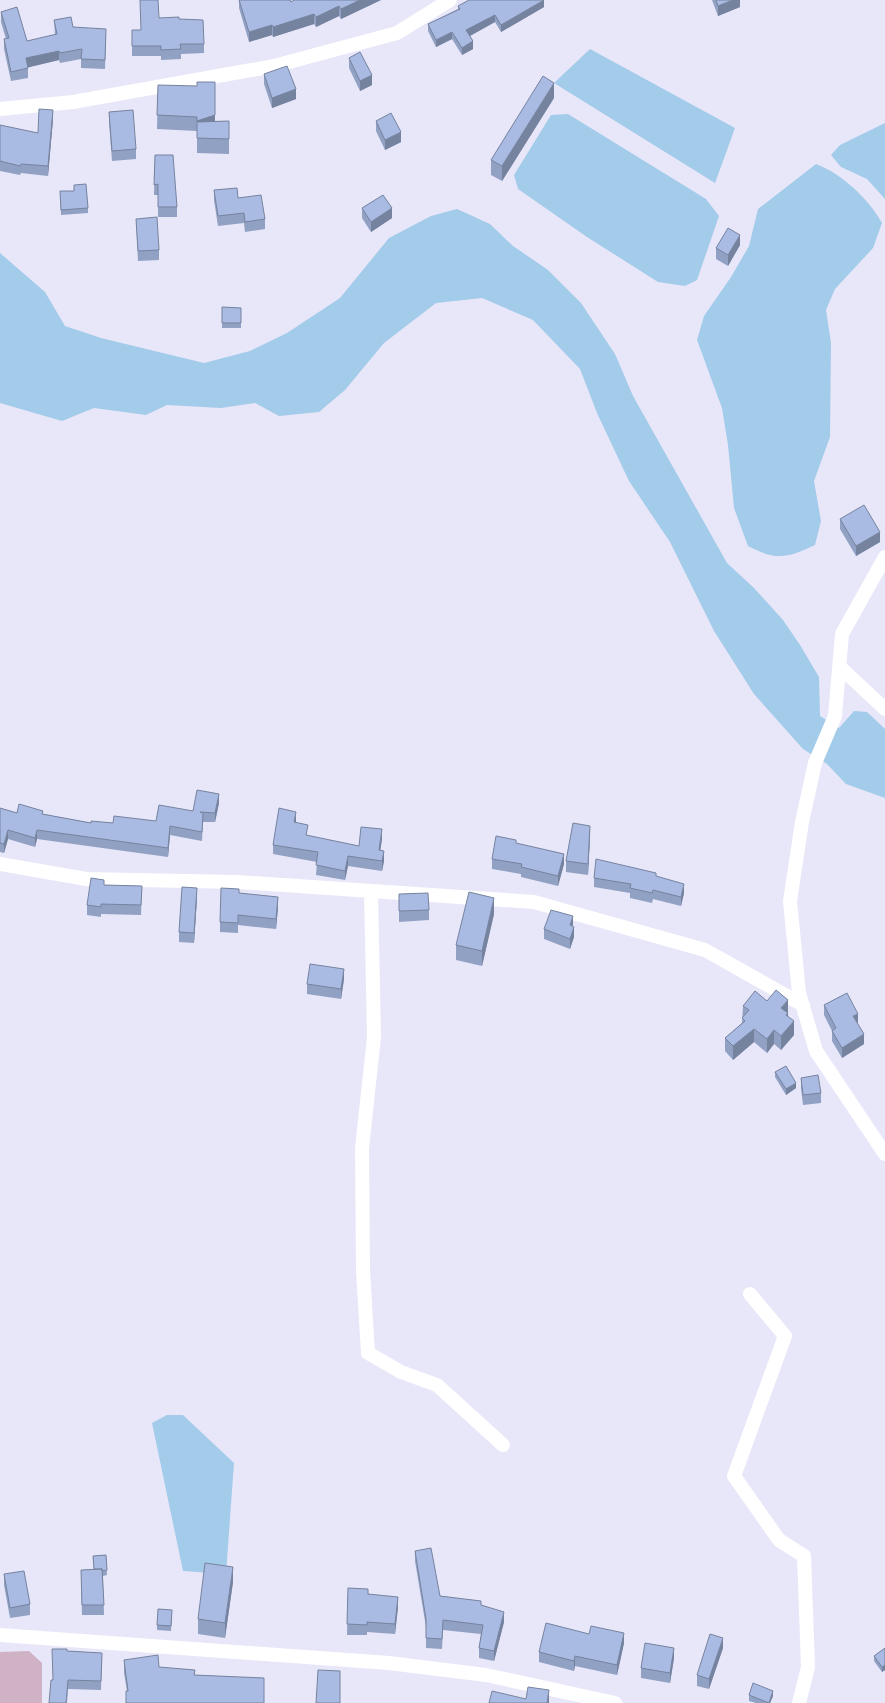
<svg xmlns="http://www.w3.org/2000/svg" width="885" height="1703" viewBox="0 0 885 1703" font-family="'Roboto Serif',serif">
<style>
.grass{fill:#cfb2c3}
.water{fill:#a3cbea}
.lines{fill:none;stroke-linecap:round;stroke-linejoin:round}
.minor{stroke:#fff;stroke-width:14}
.wall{fill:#91a1c3}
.shaded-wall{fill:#76839f}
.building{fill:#a9bbe3;stroke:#76839f}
</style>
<rect width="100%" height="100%" fill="#e8e6f9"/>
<path class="grass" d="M 29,1651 L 42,1663 L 42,1703 L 0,1703 L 0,1652 Z"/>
<path class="water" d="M 590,49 L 735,128 L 715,183 L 554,83 Z
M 568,114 L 706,199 L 719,216 L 697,280 L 685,286 L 658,282 L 587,237 L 518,189 L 514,175 L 551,115 Z
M 885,123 L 885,199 L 867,179 L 841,167 L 831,155 L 840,145 Z
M 816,164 C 842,174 869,199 882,223 L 873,248 L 835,289 L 826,310 L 831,343 L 830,437 L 814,481 L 821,521 L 815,545 C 787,558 777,561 748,546 L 734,508 L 728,445 L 722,408 L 697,340 L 704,316 L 731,277 L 749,246 L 758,209 Z
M 457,209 L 490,224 L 513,246 L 548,270 L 581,303 L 615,354 L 633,396 L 727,563 L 754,588 L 783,620 L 800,645 L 819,677 L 820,716 L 839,728 L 854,711 L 867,712 L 885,729 L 885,798 L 846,784 L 827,764 L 803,749 L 754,694 L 714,631 L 670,542 L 629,481 L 597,413 L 580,369 L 533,320 L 482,298 L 436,303 L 384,343 L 345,390 L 319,412 L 279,416 L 255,403 L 221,408 L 167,405 L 146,415 L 94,408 L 62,421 L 0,403 L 0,253 L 45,292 L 65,326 L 101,338 L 204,363 L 250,351 L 287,333 L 340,298 L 389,238 L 431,216 Z
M 167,1415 L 183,1415 L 234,1463 L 226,1574 L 183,1571 L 152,1423 Z"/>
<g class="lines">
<path class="minor" d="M 0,109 L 73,102 L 274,66 L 397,33 L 450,0
M 885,557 L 842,634 L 835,716 L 815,763 L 802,822 L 790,901 L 799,993 L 816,1051 L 885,1154
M 841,668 L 885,709
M 0,864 L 86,879 L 238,882 L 534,902 L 705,950 L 803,1005
M 371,892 L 374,1037 L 362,1148 L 363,1271 L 368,1353 L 401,1372 L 437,1385 L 503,1445
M 750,1294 L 785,1336 L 734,1476 L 779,1540 L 804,1556 L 808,1667 L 799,1703
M 0,1635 L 389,1663 L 486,1675 L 615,1703"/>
</g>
<path class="wall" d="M 239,0 L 290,0 L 291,2 L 294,0 L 381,0 L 341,19 L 339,16 L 316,27 L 314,24 L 273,37 L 272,35 L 249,42 L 239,8 Z
M 712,0 L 740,0 L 740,7 L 718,16 Z
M 458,6 L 544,7 L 501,32 L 495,22 L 470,36 L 473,49 L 462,55 L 452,39 L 436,47 L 428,31 L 428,24 L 458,9 Z
M 1,12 L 27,41 L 55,35 L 54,20 L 106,39 L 105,69 L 81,68 L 81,59 L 60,63 L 59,60 L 28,67 L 28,78 L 11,81 L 4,49 L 4,39 L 6,39 L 1,22 Z
M 159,18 L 179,19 L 204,44 L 204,53 L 181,54 L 181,59 L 161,60 L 161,56 L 132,56 L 132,30 L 141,30 Z
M 349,58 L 372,85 L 360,91 L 349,68 Z
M 264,74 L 296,99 L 272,108 L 264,84 Z
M 158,85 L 215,121 L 229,121 L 229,154 L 197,153 L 197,131 L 157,129 Z
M 554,98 L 502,181 L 491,175 L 491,160 Z
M 109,112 L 136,149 L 136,159 L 112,161 L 109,122 Z
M 53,119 L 48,176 L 21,173 L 20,175 L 0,171 L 0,125 L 38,133 Z
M 376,121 L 401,142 L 385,150 L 376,131 Z
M 155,155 L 177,207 L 177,217 L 158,217 L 158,195 L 154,195 Z
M 214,190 L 238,198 L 265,219 L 265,229 L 245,232 L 244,223 L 218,226 L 214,200 Z
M 60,191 L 88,208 L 88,213 L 61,215 Z
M 362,208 L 392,218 L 371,232 L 362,218 Z
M 136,219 L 159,250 L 159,260 L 138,261 Z
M 740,245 L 728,266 L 716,259 L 716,248 Z
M 222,307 L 241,308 L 241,328 L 222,328 Z
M 840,519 L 880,542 L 856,556 L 840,529 Z
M 219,803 L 215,822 L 203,822 L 202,841 L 170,835 L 168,857 L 37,839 L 35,847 L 8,839 L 4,853 L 0,852 L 0,808 L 17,813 L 43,814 L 91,823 L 113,823 L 156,821 L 193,811 Z
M 296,823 L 308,836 L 359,846 L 382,839 L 380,850 L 384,861 L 382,871 L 348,866 L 345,880 L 316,875 L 317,862 L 273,854 L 273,845 Z
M 590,836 L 588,875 L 566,872 L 566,861 Z
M 516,843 L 564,864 L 558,886 L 521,877 L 521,874 L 492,869 L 492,859 Z
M 656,876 L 684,893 L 681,906 L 653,899 L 652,903 L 630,898 L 630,893 L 594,887 L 594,878 Z
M 104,885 L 142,886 L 141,915 L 101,914 L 101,917 L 87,915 L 87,905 Z
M 239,893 L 278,907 L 276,929 L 238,925 L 238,933 L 220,932 L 220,922 Z
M 399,894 L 429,910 L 429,920 L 399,922 Z
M 197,898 L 194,943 L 179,942 L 179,932 Z
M 494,914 L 482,966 L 456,960 L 456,945 Z
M 573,926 L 574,937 L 570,949 L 544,939 L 544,929 Z
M 344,979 L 341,999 L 307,994 L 307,984 Z
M 767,1001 L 788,1014 L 788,1016 L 794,1035 L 781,1050 L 774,1044 L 767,1053 L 754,1042 L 733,1060 L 725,1051 L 725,1038 L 742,1023 L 743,1006 Z
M 824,1005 L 858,1024 L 864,1044 L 842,1058 L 832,1041 L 832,1031 L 824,1015 Z
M 775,1072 L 796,1088 L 786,1095 L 775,1077 Z
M 801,1078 L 821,1093 L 821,1103 L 803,1105 L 801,1088 Z
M 415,1551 L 440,1596 L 481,1605 L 504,1622 L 494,1661 L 479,1658 L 479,1648 L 481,1634 L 443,1630 L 442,1649 L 426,1648 L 426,1627 L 415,1561 Z
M 106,1555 L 107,1575 L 103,1576 L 104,1615 L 82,1615 L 81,1580 L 94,1569 L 93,1556 Z
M 4,1574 L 30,1604 L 30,1615 L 10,1618 L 4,1585 Z
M 233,1582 L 225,1638 L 198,1634 L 198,1619 Z
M 348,1588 L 368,1594 L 398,1607 L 395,1634 L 367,1632 L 367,1635 L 347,1635 Z
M 172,1615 L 171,1631 L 157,1630 L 157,1625 Z
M 624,1643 L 617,1675 L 575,1666 L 574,1671 L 539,1662 L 539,1652 Z
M 723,1648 L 709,1689 L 697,1686 L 697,1675 Z
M 885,1648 L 885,1670 L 882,1672 L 874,1661 L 874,1656 Z
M 67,1651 L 102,1653 L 101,1690 L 68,1689 L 67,1703 L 49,1703 L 53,1680 Z
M 674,1658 L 670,1683 L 641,1678 L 641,1668 Z
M 124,1660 L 195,1675 L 264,1678 L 127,1691 L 124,1673 Z
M 749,1695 L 773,1696 L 770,1703 L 756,1703 L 749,1701 Z"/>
<path class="shaded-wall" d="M 360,0 L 381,0 L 341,19 L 341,9 Z
M 544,0 L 544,7 L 501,32 L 501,25 Z
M 733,0 L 740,0 L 740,7 L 718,16 L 718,6 Z
M 339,6 L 339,16 L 316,27 L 316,17 Z
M 314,14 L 314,24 L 273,37 L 273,27 Z
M 495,15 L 495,22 L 466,38 L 466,30 Z
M 272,25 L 272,35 L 249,42 L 249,32 Z
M 452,32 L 452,39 L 436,47 L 436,40 Z
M 473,41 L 473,49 L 462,55 L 462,48 Z
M 59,51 L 59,60 L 26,68 L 26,58 Z
M 372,75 L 372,85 L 360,91 L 360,81 Z
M 554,83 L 554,98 L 502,181 L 502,166 Z
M 296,89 L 296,99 L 272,108 L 272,98 Z
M 215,95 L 215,128 L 197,134 L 197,121 Z
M 53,110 L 53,119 L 48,176 L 48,166 Z
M 401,132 L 401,142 L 385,150 L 385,140 Z
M 392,208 L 392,218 L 371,232 L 371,222 Z
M 740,235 L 740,245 L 728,266 L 728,255 Z
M 880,532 L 880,542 L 856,556 L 856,546 Z
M 219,794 L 219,803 L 215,822 L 215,813 Z
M 296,812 L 296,822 L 294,832 L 294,822 Z
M 170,826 L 170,835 L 168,857 L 168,848 Z
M 590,826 L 590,836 L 588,875 L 588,864 Z
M 382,829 L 382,839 L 379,860 L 379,850 Z
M 8,830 L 8,839 L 4,853 L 4,844 Z
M 37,830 L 37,839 L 35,847 L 35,838 Z
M 384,851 L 384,861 L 382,871 L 382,861 Z
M 564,854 L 564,864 L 558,886 L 558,876 Z
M 348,856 L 348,866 L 345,880 L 345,871 Z
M 684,884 L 684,893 L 681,906 L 681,897 Z
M 197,888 L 197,898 L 194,943 L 194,933 Z
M 278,897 L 278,907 L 276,929 L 276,919 Z
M 494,898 L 494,914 L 482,966 L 482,951 Z
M 573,916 L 573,926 L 570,925 Z
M 574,927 L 574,937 L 570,949 L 570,939 Z
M 344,969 L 344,979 L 341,999 L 341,989 Z
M 788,1000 L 788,1027 L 781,1008 Z
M 858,1014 L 858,1024 L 853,1016 Z
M 794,1021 L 794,1035 L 781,1050 L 781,1036 Z
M 754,1029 L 754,1042 L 733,1060 L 733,1046 Z
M 774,1030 L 774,1044 L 767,1053 L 767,1039 Z
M 864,1034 L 864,1044 L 842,1058 L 842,1048 Z
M 796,1083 L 796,1088 L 786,1095 L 786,1089 Z
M 233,1567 L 233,1582 L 225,1638 L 225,1623 Z
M 398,1597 L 398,1607 L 395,1634 L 395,1624 Z
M 504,1612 L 504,1622 L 494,1661 L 494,1651 Z
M 624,1633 L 624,1643 L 617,1675 L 617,1665 Z
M 723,1638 L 723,1648 L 709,1689 L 709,1679 Z
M 674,1648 L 674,1658 L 670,1683 L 670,1673 Z
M 575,1656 L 575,1666 L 574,1671 L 574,1661 Z
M 885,1665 L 885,1670 L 882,1672 L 882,1667 Z
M 549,1690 L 549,1703 L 547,1703 Z
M 773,1691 L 773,1696 L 770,1703 L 769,1703 Z"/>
<path class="building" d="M 140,0 L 158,0 L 159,18 L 179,17 L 179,19 L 203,20 L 204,44 L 180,44 L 181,49 L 161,50 L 161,46 L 132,46 L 132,30 L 141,30 Z
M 239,0 L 290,0 L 291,2 L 294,0 L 360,0 L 341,9 L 339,6 L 316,17 L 314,14 L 273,27 L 272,25 L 249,32 Z
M 469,0 L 544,0 L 501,25 L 495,15 L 466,30 L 473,41 L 462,48 L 452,32 L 436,40 L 428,24 L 460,9 L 458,6 Z
M 716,0 L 733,0 L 718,6 Z
M 17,7 L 27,41 L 57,34 L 54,20 L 71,17 L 73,27 L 106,29 L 105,60 L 81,59 L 82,49 L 60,53 L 59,51 L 26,58 L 28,68 L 11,72 L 4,39 L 9,38 L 1,12 Z
M 360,52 L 372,75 L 360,81 L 349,58 Z
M 287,66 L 296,89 L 272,98 L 264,74 Z
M 543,76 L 554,83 L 502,166 L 491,160 Z
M 197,82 L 215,82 L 215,115 L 197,121 L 197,117 L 157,115 L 158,85 L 197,86 Z
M 39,109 L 53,110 L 48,166 L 21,164 L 20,166 L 0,161 L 0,125 L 38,133 Z
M 133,110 L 136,149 L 112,151 L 109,112 Z
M 391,113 L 401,132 L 385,140 L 376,121 Z
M 229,121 L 229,139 L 197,138 L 197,122 Z
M 155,155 L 173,155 L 177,207 L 158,207 L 158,184 L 154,185 Z
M 86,184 L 88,208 L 61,210 L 60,191 L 74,191 L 74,185 Z
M 237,188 L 238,198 L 261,195 L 265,219 L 245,222 L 244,213 L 218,216 L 214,190 Z
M 383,195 L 392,208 L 371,222 L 362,208 Z
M 157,217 L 159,250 L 138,251 L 136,219 Z
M 728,228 L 740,235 L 728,255 L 716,248 Z
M 222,307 L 241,308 L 241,323 L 222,323 Z
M 864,505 L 880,532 L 856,546 L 840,519 Z
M 197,790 L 219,794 L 215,813 L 200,812 L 203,813 L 202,832 L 170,826 L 168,848 L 37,830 L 35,838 L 8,830 L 4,844 L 0,843 L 0,808 L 17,813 L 19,804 L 43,811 L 42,814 L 91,823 L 91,821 L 113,823 L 114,816 L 156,821 L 159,805 L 193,811 Z
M 279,808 L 296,812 L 294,822 L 308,825 L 306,835 L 359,846 L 361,827 L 382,829 L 379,850 L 384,851 L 382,861 L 348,856 L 345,871 L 316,865 L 318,852 L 273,845 Z
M 573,823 L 590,826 L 588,864 L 566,861 Z
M 496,836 L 516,840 L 516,843 L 564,854 L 558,876 L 521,867 L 522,864 L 492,859 Z
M 596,859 L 656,873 L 656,876 L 684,884 L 681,897 L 653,890 L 652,893 L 630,888 L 631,884 L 594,878 Z
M 91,878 L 104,880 L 104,885 L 142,886 L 141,905 L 101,904 L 101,907 L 87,905 Z
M 182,887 L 197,888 L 194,933 L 179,932 Z
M 221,888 L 239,889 L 239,893 L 278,897 L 276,919 L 238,915 L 238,923 L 220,922 Z
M 469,892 L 494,898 L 482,951 L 456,945 Z
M 428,893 L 429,910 L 399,911 L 399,894 Z
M 551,910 L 573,916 L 570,925 L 574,927 L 570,939 L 544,929 Z
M 310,964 L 344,969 L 341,989 L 307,984 Z
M 776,990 L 788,1000 L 781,1008 L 788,1013 L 786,1015 L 794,1021 L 781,1036 L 774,1030 L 767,1039 L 754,1029 L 733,1046 L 725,1038 L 745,1021 L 742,1018 L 749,1010 L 743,1006 L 755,991 L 767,1001 Z
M 847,993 L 858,1014 L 853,1016 L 864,1034 L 842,1048 L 832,1031 L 836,1028 L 824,1005 Z
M 786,1066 L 796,1083 L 786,1089 L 775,1072 Z
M 818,1075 L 821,1093 L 803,1095 L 801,1078 Z
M 431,1548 L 440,1596 L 481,1601 L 481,1605 L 504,1612 L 494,1651 L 479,1648 L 483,1625 L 443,1620 L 442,1639 L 426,1638 L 426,1619 L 415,1551 Z
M 106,1555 L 107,1570 L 102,1571 L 102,1569 L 94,1569 L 93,1556 Z
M 205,1563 L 233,1567 L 225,1623 L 198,1619 Z
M 102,1569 L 104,1605 L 82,1605 L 81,1570 Z
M 24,1571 L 30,1604 L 10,1608 L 4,1574 Z
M 348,1588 L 368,1589 L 368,1594 L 398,1597 L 395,1624 L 367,1622 L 367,1625 L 347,1624 Z
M 158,1609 L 172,1610 L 171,1626 L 157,1625 Z
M 546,1623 L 589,1634 L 591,1626 L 624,1633 L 617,1665 L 575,1656 L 574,1661 L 539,1652 Z
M 710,1634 L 723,1638 L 709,1679 L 697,1675 Z
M 645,1643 L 674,1648 L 670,1673 L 641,1668 Z
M 885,1648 L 885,1665 L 882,1667 L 874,1656 Z
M 52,1649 L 67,1649 L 67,1651 L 102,1653 L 101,1681 L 68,1680 L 66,1703 L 49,1703 L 51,1680 L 53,1680 Z
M 158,1655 L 159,1667 L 195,1670 L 194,1675 L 264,1678 L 264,1703 L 126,1703 L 126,1691 L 128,1691 L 124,1660 Z
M 318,1670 L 340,1671 L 340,1703 L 316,1703 Z
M 753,1683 L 773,1691 L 769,1703 L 749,1695 Z
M 528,1687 L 549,1690 L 547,1703 L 489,1703 L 492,1691 L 526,1699 Z"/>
</svg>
